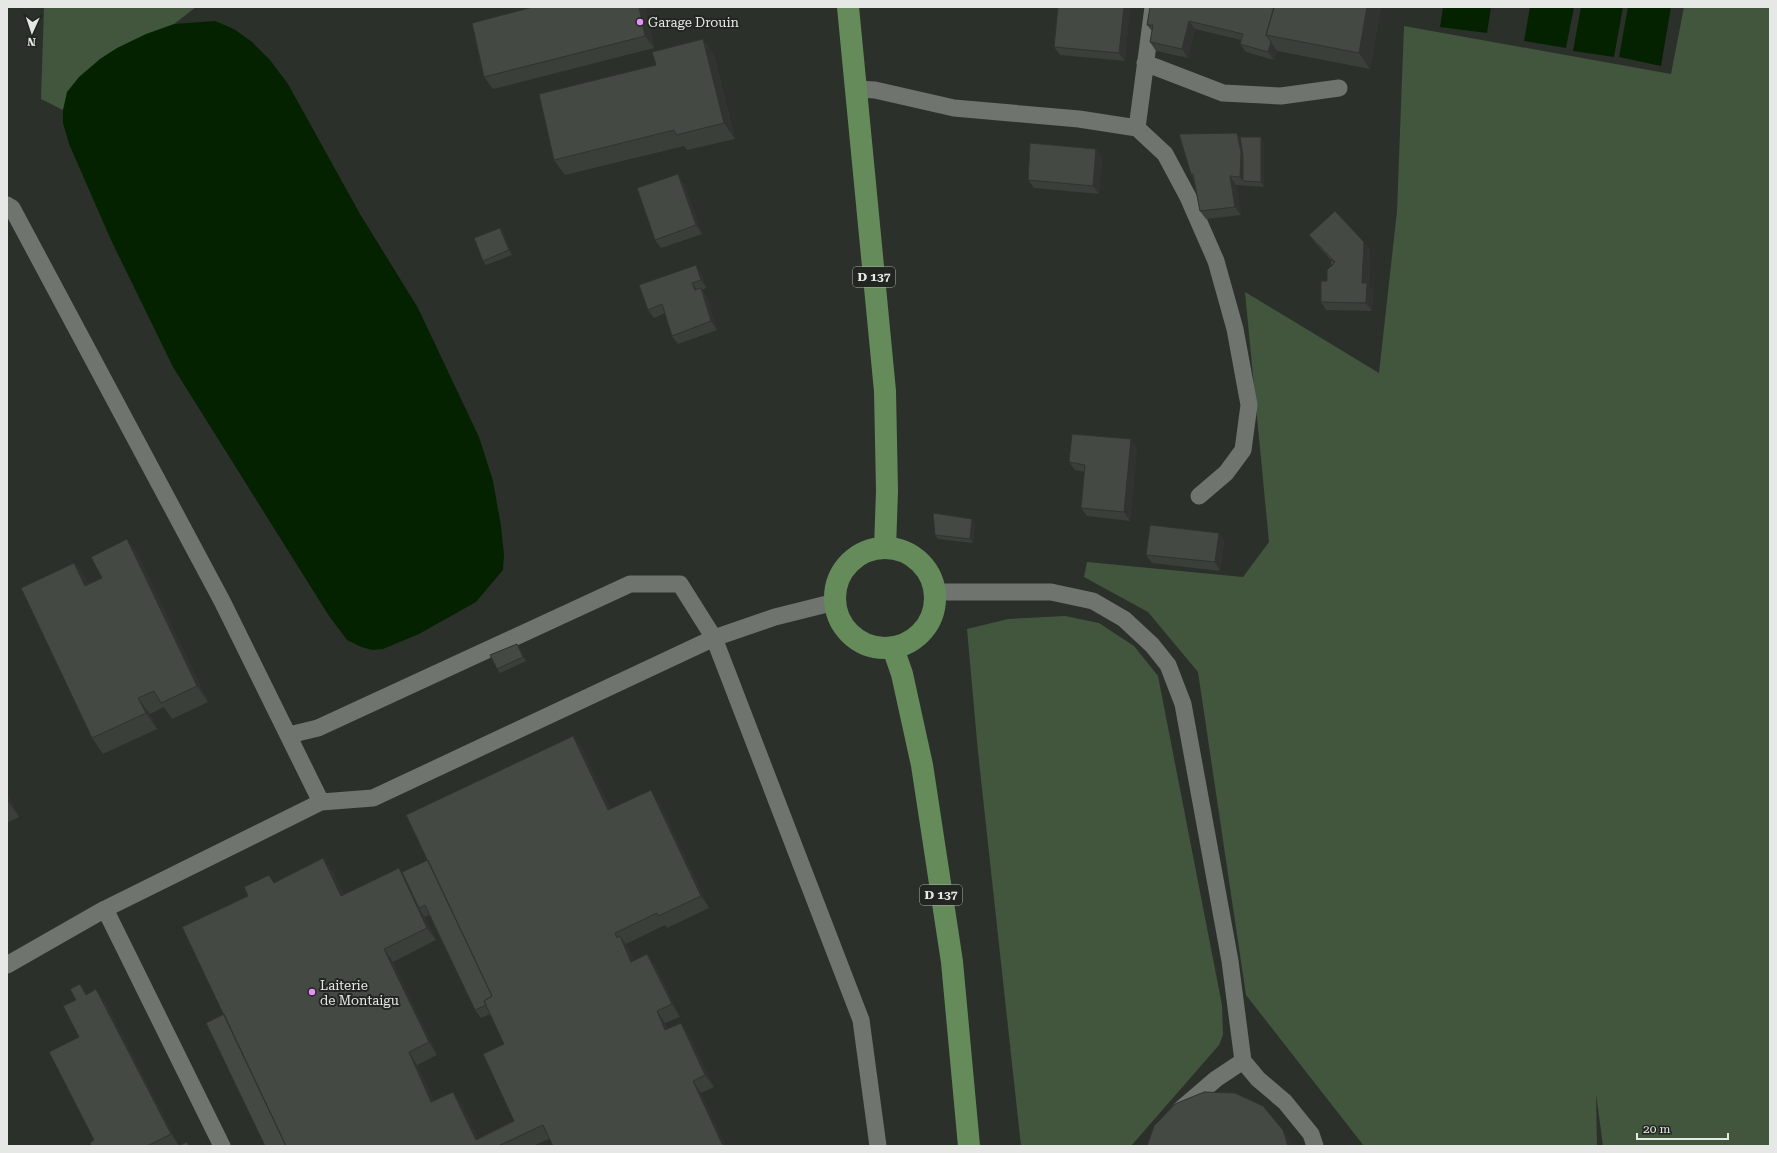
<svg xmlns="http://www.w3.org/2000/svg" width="1777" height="1153" viewBox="0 0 1777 1153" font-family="'Roboto Serif',serif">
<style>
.green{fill:#41563c}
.water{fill:#052200}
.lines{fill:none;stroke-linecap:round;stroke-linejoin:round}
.service{stroke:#6f746e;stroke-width:17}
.primary{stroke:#658b5b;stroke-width:22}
.wall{fill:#3a3f3a;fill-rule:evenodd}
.shaded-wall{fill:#30332f}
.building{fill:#444943;stroke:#30332f}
.poi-dot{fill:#e88eff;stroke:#222621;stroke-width:1.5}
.labels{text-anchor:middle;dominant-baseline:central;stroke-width:4;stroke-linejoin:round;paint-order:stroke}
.shield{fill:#222621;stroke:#abaeaa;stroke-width:1}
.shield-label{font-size:12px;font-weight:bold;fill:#e6e8e5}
.poi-label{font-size:13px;fill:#e6e8e5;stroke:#222621;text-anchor:start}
</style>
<rect width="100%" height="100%" fill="#2c302b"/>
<path class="green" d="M 44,7 L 196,7 L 63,110 L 41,99 Z
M 1684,7 L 1770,7 L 1770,1146 L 1603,1146 L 1596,1094 L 1597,1146 L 1364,1146 L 1246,995 L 1198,672 L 1148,612 L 1084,577 L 1087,562 L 1243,577 L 1269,542 L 1245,292 L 1379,373 L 1397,211 L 1404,26 L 1671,74 Z
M 1065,616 L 1099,623 L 1134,646 L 1158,676 L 1222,1005 L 1223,1035 L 1219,1045 L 1131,1146 L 1021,1146 L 978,752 L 967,629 L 1008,619 Z"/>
<path class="water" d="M 1443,7 L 1491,7 L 1487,33 L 1440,27 Z
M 1530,7 L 1574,7 L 1566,48 L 1524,41 Z
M 1581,7 L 1623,7 L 1614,57 L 1573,51 Z
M 1628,7 L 1671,7 L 1661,66 L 1619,57 Z
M 215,21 L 234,29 L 252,42 L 270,60 L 288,84 L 360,214 L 418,308 L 479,437 L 493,481 L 501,526 L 504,555 L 503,570 L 476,602 L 419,634 L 383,649 L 372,650 L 361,647 L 347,640 L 329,616 L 173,367 L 111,240 L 69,144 L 63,123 L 63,110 L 67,92 L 79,77 L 100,59 L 117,48 L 146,34 L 174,24 Z"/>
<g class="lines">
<path class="service" d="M 1145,63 L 1223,93 L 1281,96 L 1339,88
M 856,89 L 875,90 L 954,108 L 1079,119 L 1137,128 L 1165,154 L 1188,197 L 1216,261 L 1235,329 L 1249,405 L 1243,450 L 1226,473 L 1199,496
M 1137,128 L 1153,7
M 7,205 L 12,208 L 222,601 L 321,802 L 373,798 L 714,638 L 775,617 L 835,602
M 935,592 L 1051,592 L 1093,601 L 1124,619 L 1152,645 L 1168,665 L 1183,704 L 1230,961 L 1243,1061 L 1258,1079 L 1285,1102 L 1311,1134 L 1315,1146
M 289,735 L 318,728 L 630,584 L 680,584 L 714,638 L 861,1020 L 878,1146
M 105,909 L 222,1146
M 7,965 L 105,909 L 321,802
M 1180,1110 L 1216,1079 L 1243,1061"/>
<path class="primary" d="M 848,7 L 885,391 L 887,491 L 885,548
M835 598a50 50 0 1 1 100 0a50 50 0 1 1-100 0Z
M 893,648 L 902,674 L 922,765 L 952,962 L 969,1146"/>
</g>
<path class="wall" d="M 533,7 L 645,7 L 654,48 L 493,89 L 484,77 Z
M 1058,7 L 1130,7 L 1125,61 L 1060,55 L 1054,47 Z
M 1150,7 L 1380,7 L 1381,8 L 1370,69 L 1277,51 L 1274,60 L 1246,52 L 1240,44 L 1241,40 L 1195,29 L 1188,58 L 1156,51 L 1150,42 L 1152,31 L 1147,25 Z
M 703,39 L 714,55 L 735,139 L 687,150 L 684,146 L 565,175 L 554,160 L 656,65 Z
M 1240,137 L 1264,142 L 1264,187 L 1236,185 L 1241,215 L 1206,219 L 1200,211 L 1193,178 L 1191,174 Z
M 1096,149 L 1102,157 L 1099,194 L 1034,188 L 1028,180 Z
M 684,183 L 702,234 L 661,248 L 655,240 Z
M 500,228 L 503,232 L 512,255 L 486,265 L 483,261 Z
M 1309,235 L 1364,242 L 1370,250 L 1369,285 L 1373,291 L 1372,311 L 1326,310 L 1321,302 L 1331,267 L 1331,260 L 1315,243 Z
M 701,273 L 706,288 L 702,290 L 707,297 L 717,330 L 678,344 L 672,336 L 665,313 L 654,318 L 648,310 Z
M 1137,448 L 1130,521 L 1087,516 L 1081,508 L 1085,472 L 1075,470 L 1069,462 Z
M 972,519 L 975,523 L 973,543 L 938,539 L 935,535 Z
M 1219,533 L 1224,541 L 1220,571 L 1152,563 L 1146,555 Z
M 138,555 L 208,702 L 172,719 L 164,707 L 150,714 L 157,729 L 103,754 L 92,738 L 74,563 L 86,579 L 88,584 L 102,578 Z
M 520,648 L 526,661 L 500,673 L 497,669 Z
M 573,736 L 582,748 L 610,809 L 659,802 L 709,908 L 667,928 L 665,925 L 626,944 L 629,949 L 634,961 L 647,954 L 656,967 L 680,1017 L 665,1023 L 668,1029 L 681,1023 L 689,1035 L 714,1087 L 701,1093 L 549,1139 L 533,1146 L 265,1146 L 224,1014 L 248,896 L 323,858 L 332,871 L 344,895 L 402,872 L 428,860 ZM 429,915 L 475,1010 L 481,1018 L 490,1014 L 504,1044 L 514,1121 L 478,1139 L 461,1104 L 453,1092 L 434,1101 L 417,1065 L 437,1055 L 393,962 L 436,940 L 424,916 L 425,917 Z
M 7,793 L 19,817 L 7,823 Z
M 87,994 L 105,1002 L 179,1146 L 187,1142 L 190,1146 L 91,1146 L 94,1140 Z"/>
<path class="shaded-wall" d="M 639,7 L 645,7 L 654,48 L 645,36 Z
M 1124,7 L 1130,7 L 1125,61 L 1119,53 Z
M 1367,7 L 1380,7 L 1381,8 L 1370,69 L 1359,53 Z
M 1189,21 L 1195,29 L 1188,58 L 1182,49 Z
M 703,39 L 714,55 L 735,139 L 724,123 Z
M 1271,42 L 1277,51 L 1274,60 L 1268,52 Z
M 1237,133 L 1243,141 L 1246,160 L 1243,181 L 1240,177 Z
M 1261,137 L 1264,142 L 1264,187 L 1261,182 Z
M 1096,149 L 1102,157 L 1099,194 L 1093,186 Z
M 678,174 L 684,183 L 702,234 L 696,225 Z
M 1230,176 L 1236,185 L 1241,215 L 1235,207 Z
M 500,228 L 503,232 L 512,255 L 509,250 Z
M 1364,242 L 1370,250 L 1369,285 L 1373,291 L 1372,311 L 1366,303 L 1362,283 Z
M 696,265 L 701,273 L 706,288 L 701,280 Z
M 692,283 L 698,291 L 695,290 Z
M 701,288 L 707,297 L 717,330 L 711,321 Z
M 1131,439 L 1137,448 L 1130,521 L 1124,512 Z
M 972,519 L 975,523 L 973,543 L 970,539 Z
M 1219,533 L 1224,541 L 1220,571 L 1215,562 Z
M 127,539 L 138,555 L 208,702 L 197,686 Z
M 74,563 L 86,579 L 96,601 L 85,586 Z
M 517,644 L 520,648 L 526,661 L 523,657 Z
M 138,698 L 150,714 L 157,729 L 146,713 Z
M 573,736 L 582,748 L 617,822 L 608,810 Z
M 651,790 L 659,802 L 709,908 L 701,896 Z
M 7,793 L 19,817 L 7,800 Z
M 323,858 L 332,871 L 350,908 L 341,896 Z
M 399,868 L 408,881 L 419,908 L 424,916 L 436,940 L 427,928 Z
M 620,936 L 629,949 L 640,974 L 631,962 Z
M 384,949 L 393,962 L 437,1055 L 429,1042 Z
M 647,954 L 656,967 L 680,1017 L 672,1004 Z
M 80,984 L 89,996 L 86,995 Z
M 96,989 L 105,1002 L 179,1146 L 171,1134 Z
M 657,1011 L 665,1023 L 674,1042 L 665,1030 Z
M 681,1023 L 689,1035 L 714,1087 L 705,1075 Z
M 409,1052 L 417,1065 L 440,1114 L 431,1102 Z
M 693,1081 L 701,1093 L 726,1146 L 723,1146 Z
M 453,1092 L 461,1104 L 482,1146 L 476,1140 Z
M 1283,1130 L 1294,1146 L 1288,1146 Z"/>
<path class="building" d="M 533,7 L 639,7 L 645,36 L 484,77 L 472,23 Z
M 1058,7 L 1124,7 L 1119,53 L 1054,47 Z
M 1150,7 L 1274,7 L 1266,35 L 1271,42 L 1268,52 L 1240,44 L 1243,34 L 1189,21 L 1182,49 L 1150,42 L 1153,25 L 1147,25 Z
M 1274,7 L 1367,7 L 1359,53 L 1266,35 Z
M 703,39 L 724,123 L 676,135 L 674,130 L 554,160 L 539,94 L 656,65 L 652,52 Z
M 1237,133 L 1241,152 L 1240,177 L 1230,176 L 1235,207 L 1200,211 L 1193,174 L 1191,174 L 1179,134 Z
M 1240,137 L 1261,137 L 1261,182 L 1243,181 L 1243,156 Z
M 1030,143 L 1096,149 L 1093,186 L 1028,180 Z
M 678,174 L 696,225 L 655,240 L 637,188 Z
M 1335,211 L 1364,242 L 1362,283 L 1367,283 L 1366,303 L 1321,302 L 1321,281 L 1327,281 L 1327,270 L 1335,262 L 1309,235 Z
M 500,228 L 509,250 L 483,261 L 474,238 Z
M 1331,259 L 1334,263 L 1331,267 Z
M 696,265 L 701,280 L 692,283 L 695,290 L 701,288 L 711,321 L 672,336 L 662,304 L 648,310 L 639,285 Z
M 1072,434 L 1131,439 L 1124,512 L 1081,508 L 1085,465 L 1069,462 Z
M 933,513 L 972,519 L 970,539 L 935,535 Z
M 1150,525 L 1219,533 L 1215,562 L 1146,555 Z
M 127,539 L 197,686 L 161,703 L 154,691 L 138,698 L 146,713 L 92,738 L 21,588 L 74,563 L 85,586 L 102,578 L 91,557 Z
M 517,644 L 523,657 L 497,669 L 490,655 Z
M 573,736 L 608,810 L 651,790 L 701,896 L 658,916 L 657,913 L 615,933 L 617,938 L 620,936 L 631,962 L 647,954 L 672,1004 L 657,1011 L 665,1030 L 681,1023 L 705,1075 L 693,1081 L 723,1146 L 553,1146 L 543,1125 L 498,1146 L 286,1146 L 182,927 L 248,896 L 244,887 L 269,875 L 274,883 L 323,858 L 341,896 L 399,868 L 427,928 L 384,949 L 429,1042 L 409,1052 L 431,1102 L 453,1092 L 476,1140 L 514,1121 L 483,1054 L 504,1044 L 484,1001 L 492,996 L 406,815 Z
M 428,860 L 492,996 L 484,1001 L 486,1005 L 475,1010 L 425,905 L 419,908 L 402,872 Z
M 80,984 L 86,995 L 96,989 L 171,1134 L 147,1146 L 91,1146 L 90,1143 L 94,1140 L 49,1052 L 79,1037 L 63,1006 L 76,1000 L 70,989 Z
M 224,1014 L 286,1146 L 265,1146 L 206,1023 Z
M 1204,1092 L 1235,1093 L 1263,1106 L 1283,1130 L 1288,1146 L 1147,1146 L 1154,1126 L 1175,1104 Z
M 187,1142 L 189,1146 L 179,1146 Z"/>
<g class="poi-dot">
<circle cx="640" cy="22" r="4"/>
<circle cx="312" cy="992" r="4"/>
</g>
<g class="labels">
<g class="shield">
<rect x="853" y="267" width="42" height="20" rx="3"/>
<rect x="920" y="885" width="42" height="20" rx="3"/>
</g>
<g class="shield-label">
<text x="874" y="277">D 137</text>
<text x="941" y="895">D 137</text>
</g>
<g class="poi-label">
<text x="648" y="22">Garage Drouin</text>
<text x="320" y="985">Laiterie<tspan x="320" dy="15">de Montaigu</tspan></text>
</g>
</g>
<rect width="1777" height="1153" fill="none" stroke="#e6e8e5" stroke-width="16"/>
<g transform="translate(32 32) rotate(183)" stroke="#222621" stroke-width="3" paint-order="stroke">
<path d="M0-3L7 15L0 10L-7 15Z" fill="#e6e8e5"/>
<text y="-6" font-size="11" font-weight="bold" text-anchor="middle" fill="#e6e8e5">N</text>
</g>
<path d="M1637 1133v6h91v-6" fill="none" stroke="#e6e8e5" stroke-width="2"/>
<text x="1643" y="1133" font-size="12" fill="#e6e8e5" stroke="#222621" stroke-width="3" paint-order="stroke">20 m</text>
</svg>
